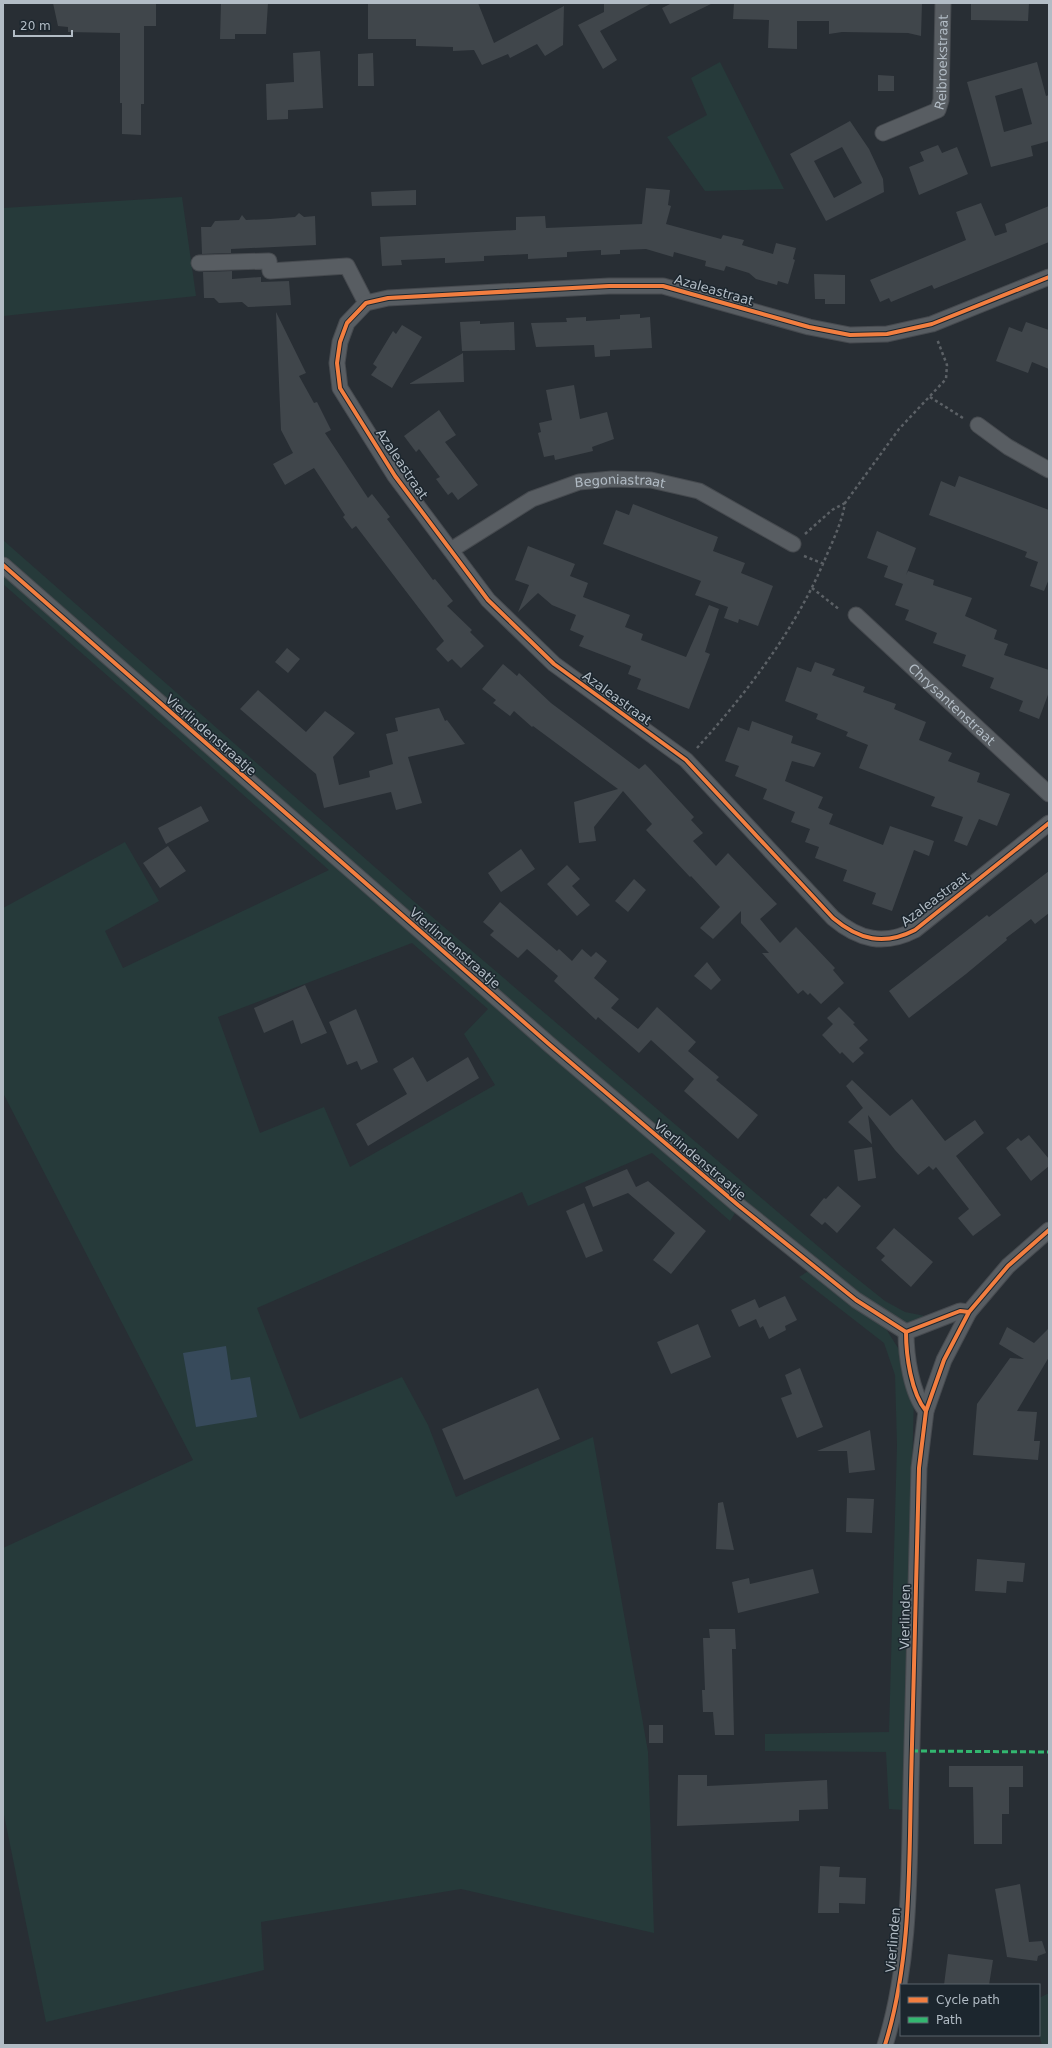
<svg xmlns="http://www.w3.org/2000/svg" width="1052" height="2048" viewBox="0 0 1052 2048" font-family="'DejaVu Sans',sans-serif">
<style>
.green{fill:#263a3a;fill-rule:evenodd}
.water{fill:#374a5b}
.building{fill:#40464b;fill-rule:evenodd}
.lines{fill:none;stroke-linecap:round;stroke-linejoin:round}
.street-casing{stroke:#464a4f;stroke-width:17}
.path{stroke:#5c6166;stroke-width:2.5;stroke-dasharray:3 3;stroke-linecap:butt}
.street{stroke:#585d62;stroke-width:15}
.quiet{stroke:#33b770;stroke-width:3;stroke-dasharray:6 3;stroke-linecap:butt}
.cycleway-casing{stroke:#1c262e;stroke-width:6}
.cycleway{stroke:#f27e40;stroke-width:4}
.labels{text-anchor:middle;dominant-baseline:central;stroke-width:3;stroke-linejoin:round;paint-order:stroke}
.street-label{font-size:13px;fill:#b2bcc5;stroke:#1c262e}
</style>
<rect width="100%" height="100%" fill="#282e34"/>
<path class="green" d="M 720,62 L 784,189 L 705,191 L 667,137 L 707,115 L 691,78 Z
M 182,197 L 196,296 L 3,316 L 3,208 Z
M 3,540 L 410,898 L 840,1265 L 885,1301 L 905,1312 L 925,1316 L 917,1322 L 905,1322 L 875,1305 L 743,1201 L 730,1221 L 652,1153 L 528,1206 L 522,1192 L 257,1308 L 300,1419 L 402,1377 L 428,1425 L 456,1497 L 593,1437 L 648,1752 L 654,1933 L 461,1889 L 261,1922 L 264,1970 L 46,2022 L 3,1810 L 3,1548 L 193,1460 L 3,1093 L 3,908 L 125,842 L 159,901 L 105,931 L 123,968 L 329,870 L 3,584 ZM 412,943 L 488,1009 L 464,1034 L 495,1085 L 350,1167 L 324,1107 L 260,1133 L 218,1017 Z
M 810,1270 L 883,1324 L 903,1356 L 914,1396 L 903,1810 L 889,1809 L 886,1752 L 765,1751 L 765,1734 L 889,1732 L 897,1445 L 895,1375 L 884,1343 L 799,1277 Z
M 1049,1993 L 1049,2045 L 1042,2045 L 1039,2035 L 1039,1998 Z"/>
<path class="water" d="M 226,1346 L 231,1380 L 250,1377 L 257,1417 L 196,1427 L 183,1353 Z"/>
<path class="building" d="M 53,3 L 156,3 L 156,26 L 144,26 L 144,104 L 141,104 L 141,135 L 122,134 L 122,103 L 120,103 L 120,33 L 68,32 L 68,27 L 58,26 Z
M 221,3 L 268,3 L 266,34 L 235,34 L 235,39 L 220,39 Z
M 368,3 L 478,3 L 494,43 L 564,6 L 563,45 L 545,56 L 537,44 L 510,58 L 508,54 L 482,65 L 474,50 L 453,51 L 453,47 L 416,46 L 416,39 L 368,39 Z
M 604,3 L 652,3 L 600,31 L 617,60 L 603,69 L 578,25 L 604,12 Z
M 672,3 L 713,3 L 670,24 L 662,8 Z
M 734,3 L 922,3 L 921,36 L 908,33 L 842,32 L 829,34 L 829,21 L 797,21 L 797,49 L 768,48 L 769,20 L 733,19 Z
M 971,3 L 1029,3 L 1028,21 L 971,20 Z
M 320,51 L 323,108 L 288,110 L 288,119 L 267,120 L 266,84 L 294,82 L 293,53 Z
M 373,53 L 374,86 L 358,86 L 358,54 Z
M 1037,62 L 1046,96 L 1049,95 L 1049,141 L 1031,146 L 1033,156 L 991,167 L 967,82 ZM 1022,88 L 1032,124 L 1004,132 L 995,96 Z
M 878,75 L 894,76 L 894,91 L 878,91 Z
M 850,121 L 869,149 L 883,179 L 884,192 L 826,221 L 790,154 ZM 842,147 L 862,183 L 834,198 L 814,161 Z
M 938,145 L 942,153 L 957,147 L 968,174 L 919,195 L 909,167 L 924,161 L 920,152 Z
M 646,188 L 670,190 L 668,205 L 671,206 L 666,224 L 721,239 L 723,235 L 744,240 L 742,245 L 773,254 L 776,243 L 796,248 L 793,259 L 795,260 L 788,284 L 778,281 L 777,285 L 756,279 L 749,273 L 726,266 L 724,271 L 705,266 L 706,261 L 674,252 L 673,257 L 646,249 L 620,250 L 620,254 L 601,255 L 601,250 L 567,252 L 567,257 L 528,259 L 528,254 L 484,256 L 484,261 L 445,263 L 445,258 L 401,260 L 402,265 L 382,266 L 380,237 L 516,230 L 516,217 L 545,216 L 546,228 L 642,224 Z
M 416,190 L 416,205 L 372,206 L 371,192 Z
M 981,203 L 995,236 L 1007,232 L 1005,224 L 1049,206 L 1049,242 L 934,289 L 932,285 L 891,302 L 889,298 L 880,302 L 870,280 L 966,240 L 956,212 Z
M 299,213 L 304,217 L 315,216 L 316,245 L 231,249 L 231,253 L 202,254 L 201,227 L 211,227 L 215,221 L 239,220 L 242,215 L 246,220 L 270,219 L 295,217 Z
M 232,271 L 232,279 L 261,277 L 261,282 L 289,281 L 291,305 L 248,307 L 242,302 L 219,303 L 214,298 L 204,298 L 203,272 Z
M 814,274 L 845,275 L 845,304 L 825,304 L 825,299 L 815,299 Z
M 276,312 L 306,373 L 299,376 L 314,403 L 317,402 L 331,430 L 325,433 L 368,498 L 372,494 L 390,517 L 387,519 L 433,580 L 435,579 L 453,601 L 447,606 L 472,630 L 470,632 L 484,646 L 461,668 L 452,659 L 448,662 L 436,649 L 444,641 L 356,526 L 352,529 L 343,517 L 345,515 L 314,468 L 285,485 L 273,464 L 293,453 L 281,430 Z
M 640,314 L 640,318 L 650,317 L 652,348 L 610,350 L 610,356 L 595,357 L 594,345 L 536,347 L 531,323 L 567,322 L 566,318 L 586,317 L 586,321 L 620,319 L 620,315 Z
M 480,321 L 480,324 L 514,322 L 515,350 L 462,351 L 460,322 Z
M 1026,322 L 1049,330 L 1049,369 L 1032,362 L 1028,373 L 996,361 L 1009,327 L 1022,332 Z
M 402,325 L 422,337 L 392,388 L 371,375 L 377,367 L 373,364 L 393,331 L 396,334 Z
M 463,353 L 464,382 L 409,384 Z
M 574,385 L 580,419 L 607,412 L 614,439 L 592,447 L 593,451 L 555,460 L 554,455 L 544,457 L 538,433 L 541,432 L 539,423 L 552,420 L 546,390 Z
M 439,410 L 456,435 L 445,442 L 478,485 L 458,500 L 452,492 L 448,495 L 436,479 L 440,477 L 419,449 L 416,452 L 404,436 Z
M 959,476 L 1049,510 L 1049,579 L 1044,591 L 1030,586 L 1038,562 L 1025,557 L 1027,552 L 929,515 L 941,481 L 955,487 Z
M 633,504 L 718,537 L 713,551 L 745,563 L 741,573 L 773,586 L 758,626 L 739,619 L 738,623 L 724,618 L 728,607 L 695,595 L 701,581 L 603,544 L 616,510 L 629,515 Z
M 877,531 L 916,548 L 906,575 L 908,571 L 934,580 L 933,585 L 972,598 L 965,616 L 997,630 L 994,639 L 1008,644 L 1004,655 L 1049,670 L 1049,692 L 1039,719 L 1019,711 L 1023,701 L 990,688 L 994,678 L 962,666 L 966,655 L 933,643 L 937,633 L 905,620 L 909,610 L 895,605 L 903,584 L 884,577 L 888,566 L 867,558 Z
M 528,546 L 575,564 L 570,576 L 588,583 L 583,597 L 630,615 L 625,627 L 643,634 L 641,640 L 686,657 L 709,605 L 719,609 L 705,652 L 710,654 L 689,709 L 637,689 L 641,679 L 628,674 L 631,666 L 579,646 L 584,636 L 570,630 L 576,615 L 552,605 L 538,593 L 518,612 L 529,585 L 515,580 Z
M 287,648 L 300,659 L 288,673 L 275,662 Z
M 815,662 L 835,669 L 832,675 L 865,687 L 863,692 L 896,704 L 894,709 L 926,722 L 919,740 L 952,753 L 948,761 L 980,773 L 977,782 L 1010,794 L 997,826 L 979,819 L 967,846 L 954,841 L 963,817 L 931,806 L 935,797 L 859,768 L 868,745 L 846,736 L 848,732 L 816,719 L 818,714 L 785,701 L 797,667 L 811,672 Z
M 503,664 L 517,676 L 519,673 L 551,703 L 639,769 L 645,764 L 651,770 L 694,817 L 691,820 L 703,833 L 693,841 L 716,866 L 728,853 L 777,904 L 760,919 L 780,943 L 796,927 L 835,968 L 833,970 L 844,983 L 821,1004 L 810,993 L 808,995 L 803,990 L 798,994 L 762,953 L 769,953 L 741,923 L 741,911 L 713,939 L 700,928 L 720,907 L 691,876 L 690,877 L 646,830 L 652,824 L 623,791 L 594,827 L 596,841 L 579,843 L 574,802 L 618,789 L 533,726 L 532,727 L 514,711 L 510,716 L 493,703 L 496,700 L 482,689 Z
M 258,690 L 306,732 L 325,711 L 355,733 L 333,757 L 339,785 L 370,777 L 369,771 L 393,764 L 386,734 L 398,731 L 395,718 L 439,708 L 445,721 L 447,720 L 465,744 L 408,757 L 422,803 L 396,810 L 391,792 L 324,808 L 316,774 L 240,709 Z
M 752,721 L 793,736 L 791,743 L 821,753 L 814,767 L 792,761 L 785,781 L 823,797 L 818,808 L 833,814 L 829,824 L 883,845 L 890,826 L 934,841 L 929,856 L 914,850 L 892,911 L 872,904 L 876,893 L 843,881 L 847,870 L 815,858 L 819,847 L 805,842 L 810,829 L 791,822 L 795,812 L 763,799 L 767,789 L 735,776 L 739,766 L 725,761 L 738,727 L 749,731 Z
M 201,806 L 209,821 L 166,844 L 158,828 Z
M 168,846 L 186,871 L 160,888 L 143,863 Z
M 521,849 L 535,869 L 501,892 L 488,873 Z
M 567,865 L 580,879 L 572,886 L 590,905 L 577,916 L 547,884 Z
M 1049,871 L 1049,913 L 1035,924 L 1031,919 L 1006,938 L 1007,940 L 966,974 L 909,1018 L 889,991 L 987,915 L 989,917 Z
M 634,879 L 646,890 L 628,912 L 615,901 Z
M 500,902 L 557,951 L 559,949 L 572,961 L 582,949 L 591,957 L 596,952 L 607,961 L 594,978 L 619,999 L 611,1008 L 638,1029 L 657,1007 L 696,1042 L 688,1051 L 719,1077 L 716,1080 L 758,1115 L 738,1139 L 684,1091 L 694,1079 L 651,1040 L 639,1053 L 598,1017 L 596,1020 L 554,981 L 558,976 L 527,949 L 518,958 L 490,935 L 494,931 L 483,922 Z
M 707,962 L 721,980 L 711,990 L 694,976 Z
M 305,985 L 327,1033 L 301,1044 L 293,1020 L 264,1033 L 254,1008 Z
M 839,1007 L 855,1023 L 853,1024 L 868,1040 L 859,1048 L 864,1053 L 853,1063 L 842,1052 L 840,1054 L 822,1035 L 833,1024 L 827,1018 Z
M 356,1009 L 378,1062 L 361,1070 L 357,1061 L 347,1065 L 329,1022 Z
M 413,1057 L 427,1082 L 468,1057 L 479,1078 L 368,1146 L 356,1124 L 407,1094 L 393,1069 Z
M 852,1080 L 890,1116 L 912,1099 L 945,1141 L 975,1120 L 984,1133 L 956,1156 L 1001,1215 L 973,1236 L 958,1218 L 969,1209 L 936,1167 L 933,1170 L 929,1166 L 918,1175 L 895,1150 L 868,1115 L 872,1144 L 848,1122 L 863,1108 L 846,1086 Z
M 1029,1135 L 1049,1159 L 1049,1166 L 1031,1181 L 1006,1148 L 1018,1138 L 1021,1141 Z
M 872,1147 L 876,1178 L 858,1181 L 854,1150 Z
M 627,1169 L 636,1187 L 648,1181 L 706,1231 L 671,1274 L 653,1260 L 675,1233 L 628,1193 L 593,1207 L 585,1187 Z
M 838,1186 L 861,1206 L 837,1233 L 825,1222 L 822,1225 L 810,1215 L 824,1198 L 826,1199 Z
M 584,1203 L 603,1251 L 586,1258 L 566,1211 Z
M 894,1228 L 933,1262 L 911,1287 L 881,1260 L 885,1256 L 876,1248 Z
M 785,1296 L 797,1320 L 785,1326 L 786,1330 L 769,1339 L 763,1326 L 760,1328 L 756,1319 L 739,1327 L 731,1310 L 755,1299 L 759,1308 Z
M 698,1324 L 711,1357 L 671,1374 L 657,1342 Z
M 1007,1327 L 1034,1343 L 1049,1328 L 1049,1357 L 1017,1411 L 1037,1412 L 1034,1441 L 1040,1441 L 1038,1460 L 973,1455 L 977,1404 L 1010,1358 L 1024,1359 L 999,1344 Z
M 800,1368 L 823,1427 L 797,1438 L 781,1398 L 792,1394 L 785,1375 Z
M 538,1388 L 560,1439 L 464,1480 L 442,1429 Z
M 870,1430 L 875,1470 L 849,1473 L 847,1451 L 817,1451 Z
M 847,1498 L 874,1499 L 872,1533 L 846,1532 Z
M 723,1502 L 734,1550 L 716,1549 L 718,1503 Z
M 977,1559 L 1025,1563 L 1023,1582 L 1007,1581 L 1006,1593 L 975,1591 Z
M 813,1569 L 819,1593 L 738,1613 L 732,1582 L 749,1578 L 750,1584 Z
M 709,1629 L 735,1629 L 736,1649 L 732,1649 L 734,1735 L 715,1735 L 713,1712 L 703,1712 L 702,1690 L 705,1690 L 703,1638 L 710,1638 Z
M 649,1725 L 663,1725 L 663,1743 L 649,1743 Z
M 949,1766 L 1023,1766 L 1023,1787 L 1009,1787 L 1009,1814 L 1002,1814 L 1002,1844 L 974,1844 L 973,1787 L 949,1787 Z
M 678,1775 L 707,1775 L 707,1786 L 827,1780 L 828,1809 L 799,1810 L 799,1821 L 677,1826 Z
M 820,1866 L 840,1867 L 839,1877 L 866,1878 L 865,1904 L 839,1903 L 839,1913 L 818,1913 Z
M 1020,1884 L 1029,1942 L 1042,1941 L 1046,1953 L 1038,1956 L 1037,1961 L 1007,1957 L 995,1889 Z
M 948,1954 L 993,1960 L 989,1985 L 944,1985 Z"/>
<g class="lines">
<defs>
<g id="street">
<path id="s1" d="M 883,133 L 938,110 L 941,100 L 943,3"/>
<path d="M 199,263 L 269,261 L 270,271 L 347,266 L 366,303"/>
<path d="M 1049,277 L 932,324 L 887,334 L 850,335 L 809,327 L 663,286 L 609,286 L 388,298 L 366,303 L 347,323 L 340,342 L 337,363 L 340,388 L 395,476 L 488,600 L 554,664 L 686,760 L 833,918 C 859,940 884,946 915,930 L 1049,823"/>
<path d="M 978,425 L 1008,447 L 1049,470"/>
<path id="s2" d="M 451,550 L 532,499 L 579,482 L 612,479 L 651,480 L 699,491 L 793,544"/>
<path d="M 3,565 L 550,1045 L 738,1205 L 856,1300 L 906,1332"/>
<path id="s3" d="M 856,615 L 1049,794"/>
<path d="M 906,1332 C 906,1355 911,1393 926,1411"/>
<path d="M 906,1332 L 960,1311 L 969,1312"/>
<path d="M 885,2045 C 911,1962 909,1871 911,1784 C 914,1679 916,1573 919,1468 L 926,1411 L 944,1360 L 969,1312 L 1008,1266 L 1049,1230"/>
</g>
</defs>
<use href="#street" class="street-casing"/>
<path class="path" d="M 930,397 L 963,418
M 805,534 L 832,510 L 845,503
M 804,556 L 824,564
M 812,588 L 840,610
M 697,748 C 750,689 798,626 828,552 C 835,536 842,521 845,503 L 899,429 L 946,379 L 947,365 L 937,339"/>
<use href="#street" class="street"/>
<path class="quiet" d="M 912,1751 L 1049,1752"/>
<defs>
<path id="cycleway" d="M 1049,277 L 932,324 L 887,334 L 850,335 L 809,327 L 663,286 L 609,286 L 388,298 L 366,303 L 347,323 L 340,342 L 337,363 L 340,388 L 395,476 L 488,600 L 554,664 L 686,760 L 833,918 C 859,940 884,946 915,930 L 1049,823
M 3,565 L 550,1045 L 738,1205 L 856,1300 L 906,1332
M 906,1332 C 906,1355 911,1393 926,1411
M 906,1332 L 960,1311 L 969,1312
M 885,2045 C 911,1962 909,1871 911,1784 C 914,1679 916,1573 919,1468 L 926,1411 L 944,1360 L 969,1312 L 1008,1266 L 1049,1230"/>
</defs>
<use href="#cycleway" class="cycleway-casing"/>
<use href="#cycleway" class="cycleway"/>
</g>
<g class="labels">
<g class="street-label">
<text stroke="none"><textPath href="#s1" startOffset="108">Reibroekstraat</textPath></text>
<text transform="translate(714 290) rotate(16)">Azaleastraat</text>
<text transform="translate(402 464) rotate(56)">Azaleastraat</text>
<text stroke="none"><textPath href="#s2" startOffset="187">Begoniastraat</textPath></text>
<text transform="translate(617 698) rotate(36)">Azaleastraat</text>
<text stroke="none"><textPath href="#s3" startOffset="131">Chrysantenstraat</textPath></text>
<text transform="translate(211 735) rotate(41)">Vierlindenstraatje</text>
<text transform="translate(935 899) rotate(-37)">Azaleastraat</text>
<text transform="translate(455 948) rotate(41)">Vierlindenstraatje</text>
<text transform="translate(700 1160) rotate(40)">Vierlindenstraatje</text>
<text transform="translate(905 1617) rotate(-89)">Vierlinden</text>
<text transform="translate(893 1940) rotate(-85)">Vierlinden</text>
</g>
</g>
<rect width="1052" height="2048" fill="none" stroke="#b2bcc5" stroke-width="8"/>
<rect x="900" y="1984" width="140" height="52" fill="#1c262e" stroke="#58626a"/>
<rect x="908" y="1997" width="20" height="6" fill="#f27e40" stroke="#58626a"/>
<text x="936" y="2004" font-size="12" fill="#b2bcc5">Cycle path</text>
<rect x="908" y="2017" width="20" height="6" fill="#33b770" stroke="#58626a"/>
<text x="936" y="2024" font-size="12" fill="#b2bcc5">Path</text>
<path d="M14 30v6h58v-6" fill="none" stroke="#b2bcc5" stroke-width="2"/>
<text x="20" y="30" font-size="12" fill="#b2bcc5" stroke="#1c262e" stroke-width="3" paint-order="stroke">20 m</text>
</svg>
